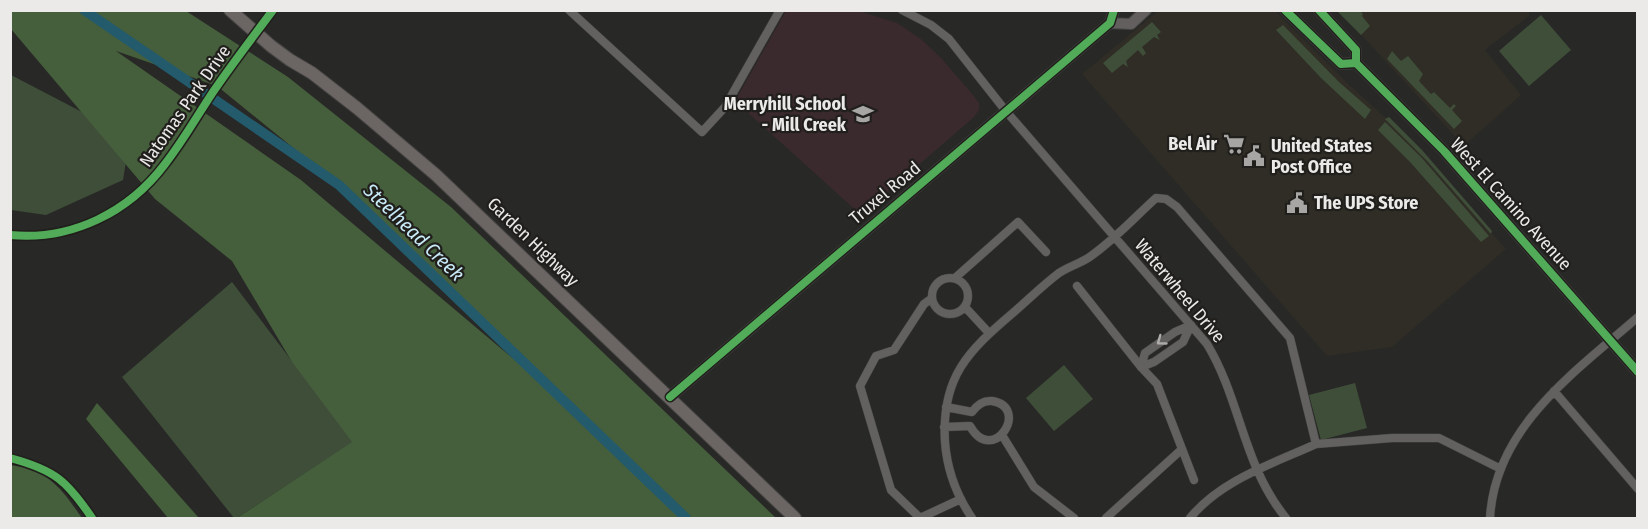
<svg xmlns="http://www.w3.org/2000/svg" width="1648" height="529" viewBox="0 0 1648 529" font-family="'Fira Sans Condensed',sans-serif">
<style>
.built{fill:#2f2d25}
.education{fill:#3a2a2d}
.green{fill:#3f4e39}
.forest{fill:#455e3b;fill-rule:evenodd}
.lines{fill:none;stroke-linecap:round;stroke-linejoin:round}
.canal{stroke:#235b6d;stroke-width:10}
.minor-casing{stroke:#454443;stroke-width:9}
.secondary-casing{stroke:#454443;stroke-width:12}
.primary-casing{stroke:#454443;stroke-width:14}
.minor{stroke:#626160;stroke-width:8}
.secondary{stroke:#625f5e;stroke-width:10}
.primary{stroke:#6b6563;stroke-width:12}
.cycleway-casing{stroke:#201f1c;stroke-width:11}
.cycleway{stroke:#51ab58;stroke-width:8}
.oneway{stroke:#adacab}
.labels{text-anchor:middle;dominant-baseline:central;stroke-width:4.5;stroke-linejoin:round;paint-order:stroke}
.poi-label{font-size:18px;font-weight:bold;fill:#ebeae9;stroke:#201f1c;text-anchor:end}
.street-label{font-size:18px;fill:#ebeae9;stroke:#201f1c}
.water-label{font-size:20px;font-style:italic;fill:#c9ebf8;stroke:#201f1c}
</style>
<rect width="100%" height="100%" fill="#282827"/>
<path class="built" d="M 1158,11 L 1275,11 L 1346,82 L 1396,127 L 1506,249 L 1392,347 L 1327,356 L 1082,74 Z
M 1339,11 L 1529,11 L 1529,16 L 1485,50 L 1521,95 L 1464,146 Z"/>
<path class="education" d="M 859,11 L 897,23 L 921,39 L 941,58 L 973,95 L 979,103 L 979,110 L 974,117 L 861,215 L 735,101 L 786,11 Z"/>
<path class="green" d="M 1337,11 L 1356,12 L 1360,11 L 1363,14 L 1362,16 L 1370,26 L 1361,35 Z
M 1541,15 L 1571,50 L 1529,86 L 1499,51 Z
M 1152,22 L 1161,32 L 1157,35 L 1160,40 L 1154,37 L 1142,47 L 1146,53 L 1143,56 L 1138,50 L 1126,61 L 1128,67 L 1123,64 L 1112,73 L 1103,63 Z
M 1283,25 L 1339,82 L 1371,110 L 1365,119 L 1321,78 L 1276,30 Z
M 1392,51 L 1401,61 L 1408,56 L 1423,74 L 1419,81 L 1431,94 L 1434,92 L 1450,108 L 1454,104 L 1456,106 L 1452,110 L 1462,121 L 1454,129 L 1387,59 Z
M 11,75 L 130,137 L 123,180 L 46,215 L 11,210 Z
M 1389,117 L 1422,150 L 1492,231 L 1491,234 L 1427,161 L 1385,119 Z
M 1385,122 L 1422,158 L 1489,236 L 1481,242 L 1410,162 L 1378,130 Z
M 232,282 L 353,442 L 237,518 L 234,518 L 122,377 Z
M 1064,365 L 1093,399 L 1054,431 L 1026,398 Z
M 1355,383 L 1367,428 L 1321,440 L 1309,395 Z"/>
<path class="forest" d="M 10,11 L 186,11 L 288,77 L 451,207 L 776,518 L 237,518 L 352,442 L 292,362 L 232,261 L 155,199 L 11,29 ZM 116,51 L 217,86 L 339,185 L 605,436 L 301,180 Z
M 97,403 L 199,518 L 168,518 L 86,419 Z
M 10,465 C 49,470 61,488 82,518 L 11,518 Z"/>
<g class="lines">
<path class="canal" d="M 84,10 L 339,185 L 686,518"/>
<defs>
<path id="minor" d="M 569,10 L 702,132 L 725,107 L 780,10
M 902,10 L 931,25 L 949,39 L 1005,110 L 1207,344 C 1241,400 1243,466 1286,518
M 10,235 C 72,241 129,212 165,164 C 183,141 197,116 213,92 C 232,64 253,37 273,10
M932 296a18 18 0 1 1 36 0a18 18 0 1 1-36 0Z
M 955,278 L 1018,222 L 1046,252
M 1077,286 L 1141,367 L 1157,384 L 1194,480
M 965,307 L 989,333
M 1141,367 L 1145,353 L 1175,332 L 1191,325
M 1141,367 L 1154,362 L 1183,342 L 1191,325
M 1554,391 L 1638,489
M 944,427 L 970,426 C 993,467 1031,407 992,401 C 983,400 977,405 972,412 L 946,407
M 1002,435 L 1034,487 L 1074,518
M 1316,444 L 1392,438 L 1439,438 L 1501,469
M 920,518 L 891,490 L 860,386 L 876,356 L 894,350 L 924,304 L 931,299
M 920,518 L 961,499
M 972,518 C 957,496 947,469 945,442 C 941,377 968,351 1014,312 C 1029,299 1043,285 1059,273 C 1069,266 1082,263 1091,256 C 1115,239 1135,217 1156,198 L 1166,199 L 1177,207 L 1290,338 L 1316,444 C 1272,464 1221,480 1190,518
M 1106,518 L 1181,450
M 1490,518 C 1495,427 1575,372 1638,317"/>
<path id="secondary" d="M 1285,10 L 1341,64 L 1356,63
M 1319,10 L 1356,50 L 1356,63 L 1444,151 L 1638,372
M 1110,23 L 1131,24 L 1146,10
M 670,397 L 1110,23 L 1114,10"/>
<path id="primary" d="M 230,10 L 271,46 L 290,60 L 312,73 L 357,108 L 436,175 L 795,518"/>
</defs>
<use href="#minor" class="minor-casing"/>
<use href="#secondary" class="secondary-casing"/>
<use href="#primary" class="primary-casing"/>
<use href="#minor" class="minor"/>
<use href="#secondary" class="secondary"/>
<use href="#primary" class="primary"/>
<defs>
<path id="cycleway" d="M 1285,10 L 1341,64 L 1356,63
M 1319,10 L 1356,50 L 1356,63 L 1444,151 L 1638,372
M 10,235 C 72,241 129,212 165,164 C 183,141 197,116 213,92 C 232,64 253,37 273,10
M 670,397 L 1110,23 L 1114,10
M 10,458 C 55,470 67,481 92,518"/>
</defs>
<use href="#cycleway" class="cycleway-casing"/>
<use href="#cycleway" class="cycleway"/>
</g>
<defs><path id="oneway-chevron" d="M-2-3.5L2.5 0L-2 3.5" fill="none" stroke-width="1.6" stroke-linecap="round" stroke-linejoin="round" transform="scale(1.5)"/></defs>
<use class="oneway" href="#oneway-chevron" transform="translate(1161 341) rotate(144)"/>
<defs>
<symbol id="school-bare" viewBox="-9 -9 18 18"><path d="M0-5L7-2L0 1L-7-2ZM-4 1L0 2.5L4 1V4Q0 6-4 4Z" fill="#a7a6a5" stroke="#201f1c" stroke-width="2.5" paint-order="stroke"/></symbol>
<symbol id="supermarket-bare" viewBox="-9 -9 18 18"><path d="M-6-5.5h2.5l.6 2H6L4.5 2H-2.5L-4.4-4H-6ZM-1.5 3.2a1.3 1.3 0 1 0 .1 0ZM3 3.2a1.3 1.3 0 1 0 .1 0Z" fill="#a7a6a5" stroke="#201f1c" stroke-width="2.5" paint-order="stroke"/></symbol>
<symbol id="civic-bare" viewBox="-9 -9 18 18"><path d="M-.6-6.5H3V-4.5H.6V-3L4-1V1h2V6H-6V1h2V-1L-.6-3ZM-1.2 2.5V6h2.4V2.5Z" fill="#a7a6a5" stroke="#201f1c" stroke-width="2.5" paint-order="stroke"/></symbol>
</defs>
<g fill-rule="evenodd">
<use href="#school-bare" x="848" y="99" width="30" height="30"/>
<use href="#supermarket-bare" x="1219" y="129" width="30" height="30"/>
<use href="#civic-bare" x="1239" y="141" width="30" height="30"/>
<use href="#civic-bare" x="1282" y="188" width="30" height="30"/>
</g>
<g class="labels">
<g class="poi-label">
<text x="846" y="104">Merryhill School<tspan x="846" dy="21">- Mill Creek</tspan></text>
<text x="1217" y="144">Bel Air</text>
<text x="1271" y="146" text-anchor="start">United States<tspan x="1271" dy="21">Post Office</tspan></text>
<text x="1314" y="203" text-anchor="start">The UPS Store</text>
</g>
<g class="street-label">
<text transform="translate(185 106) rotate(-55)">Natomas Park Drive</text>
<text transform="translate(885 193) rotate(-40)">Truxel Road</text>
<text transform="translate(1511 204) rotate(48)">West El Camino Avenue</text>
<text transform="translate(533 242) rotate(44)">Garden Highway</text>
<text transform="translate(1180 291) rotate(50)">Waterwheel Drive</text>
</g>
<g class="water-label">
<text transform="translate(414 232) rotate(44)">Steelhead Creek</text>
</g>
</g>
<rect width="1648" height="529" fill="none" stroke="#ebeae9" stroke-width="24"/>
</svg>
